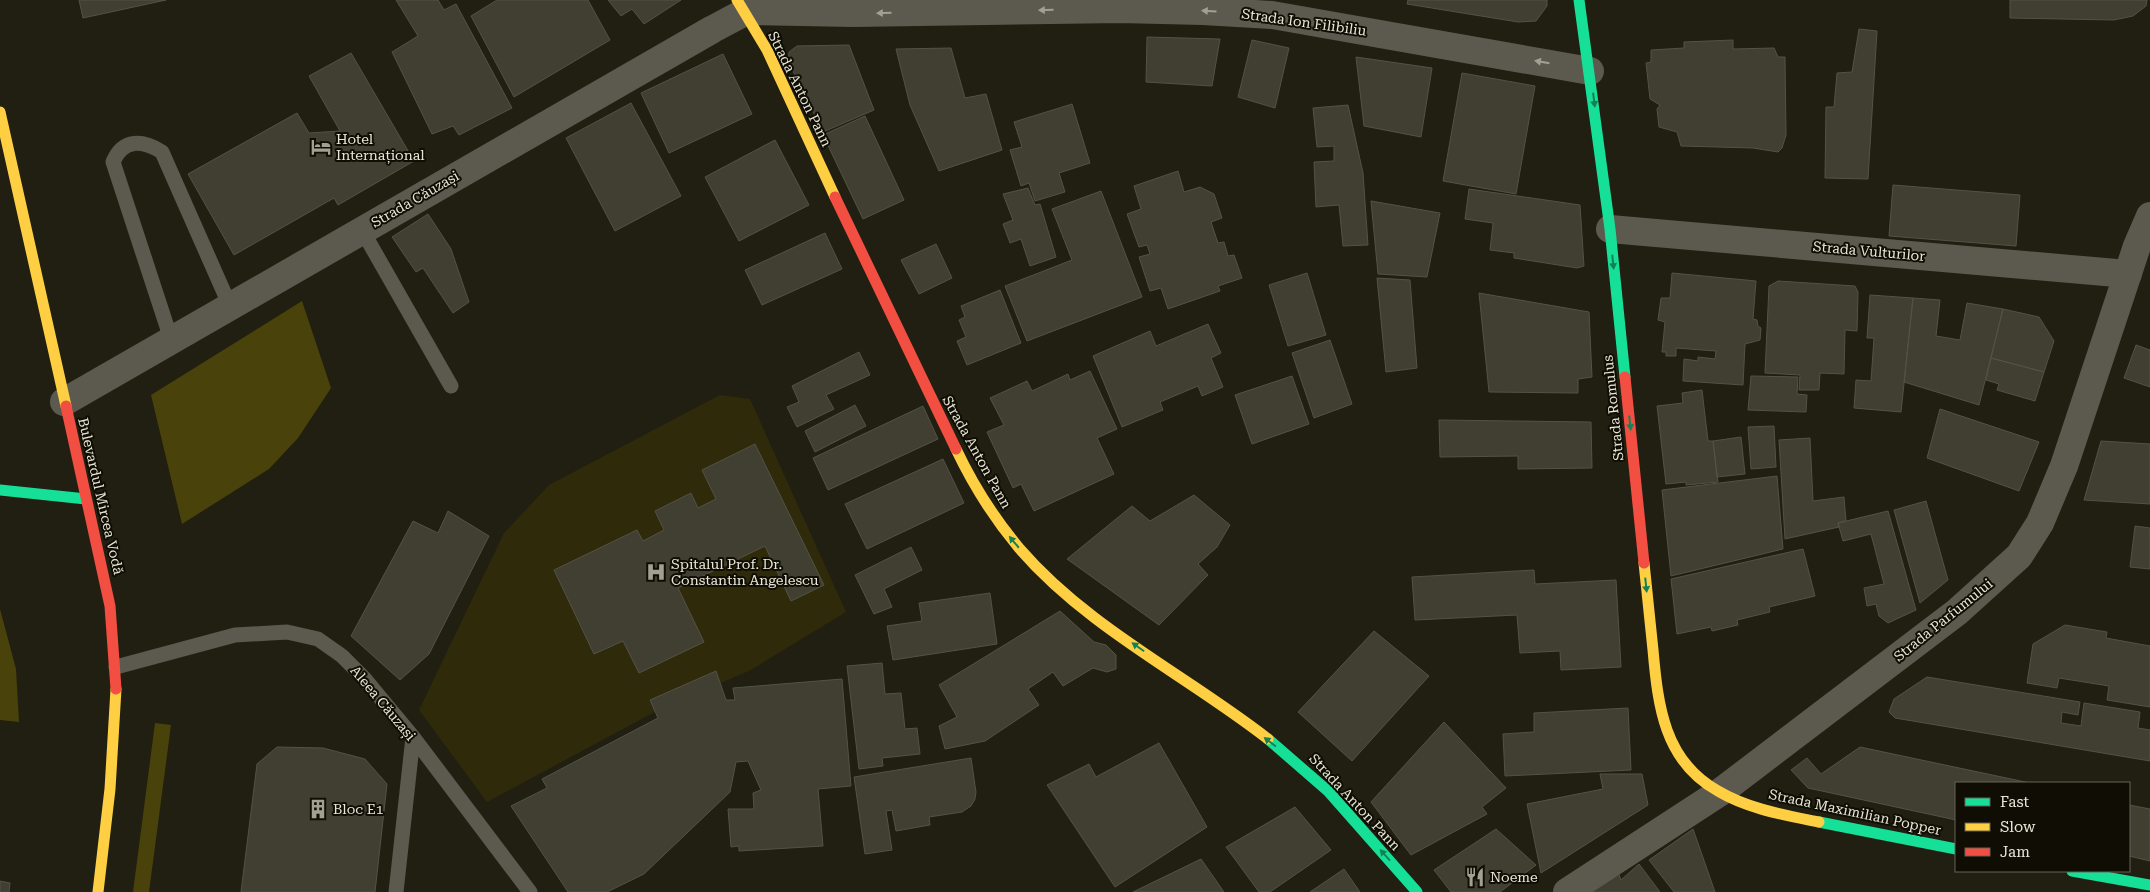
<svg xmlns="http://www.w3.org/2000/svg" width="2150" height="892" viewBox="0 0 2150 892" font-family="'Roboto Serif',serif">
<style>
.built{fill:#2f2a0a}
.green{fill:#49420a}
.building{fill:#413f32;stroke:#545246}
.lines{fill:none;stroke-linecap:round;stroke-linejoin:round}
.lane{stroke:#5c5a4f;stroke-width:15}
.street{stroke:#5c5a4f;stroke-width:28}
.fast{stroke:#16e098;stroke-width:11}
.slow{stroke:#ffcf43;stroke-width:11}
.jam{stroke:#f24e42;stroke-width:11}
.oneway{fill:#a2a092}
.oneway2{fill:#138155}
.labels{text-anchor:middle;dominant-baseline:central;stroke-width:4;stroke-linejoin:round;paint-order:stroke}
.street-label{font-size:14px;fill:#e8e6d6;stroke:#0f0d04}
.poi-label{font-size:14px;fill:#e8e6d6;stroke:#0f0d04;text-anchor:start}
</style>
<rect width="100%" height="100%" fill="#211f11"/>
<path class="built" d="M 720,395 L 750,399 L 846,612 L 749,671 L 664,707 L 487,802 L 419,710 L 504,533 L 549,485 Z"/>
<path class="green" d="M 302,301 L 331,388 L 298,438 L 269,469 L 182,524 L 151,395 Z
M 0,609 L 16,669 L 19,722 L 0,720 Z
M 155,723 L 171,725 L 149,892 L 133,892 Z"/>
<path class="building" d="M 79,0 L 166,0 L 83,18 Z
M 396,0 L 438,0 L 444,10 L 456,4 L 512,108 L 459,135 L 453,126 L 432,134 L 392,52 L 418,36 Z
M 497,0 L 588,0 L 610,40 L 514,97 L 471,16 Z
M 608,0 L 681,0 L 644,24 L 632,9 L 621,16 Z
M 1408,0 L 1547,0 L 1547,6 L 1536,21 L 1518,22 L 1407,4 Z
M 2010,0 L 2147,0 L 2146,6 L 2133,16 L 2114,20 L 2010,18 Z
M 1859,29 L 1877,31 L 1868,179 L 1825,178 L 1826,107 L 1834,107 L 1837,73 L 1852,72 Z
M 1147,37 L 1220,39 L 1212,86 L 1146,82 Z
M 1252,40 L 1289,48 L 1275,108 L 1238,97 Z
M 1733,40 L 1733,49 L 1774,48 L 1778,57 L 1785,57 L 1786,135 L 1782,148 L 1778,152 L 1753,148 L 1681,146 L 1677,132 L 1659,127 L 1657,109 L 1660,105 L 1650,99 L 1646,63 L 1651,62 L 1651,50 L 1684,48 L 1684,42 Z
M 849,45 L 874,110 L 823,132 L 788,61 L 789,52 L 797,46 Z
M 951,48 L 965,98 L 986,94 L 1002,150 L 939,171 L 910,105 L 896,49 Z
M 351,53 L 414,161 L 338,205 L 334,198 L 234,255 L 188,174 L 297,113 L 309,133 L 340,131 L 309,76 Z
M 723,54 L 752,114 L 669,153 L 641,93 Z
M 1356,57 L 1432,68 L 1421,137 L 1364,126 Z
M 1462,73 L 1535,86 L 1516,194 L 1443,181 Z
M 631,103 L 681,196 L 615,231 L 566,138 Z
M 1072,104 L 1090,163 L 1059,173 L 1065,192 L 1035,201 L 1029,183 L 1021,186 L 1010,150 L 1022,147 L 1014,122 Z
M 1348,105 L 1363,173 L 1368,245 L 1343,246 L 1339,205 L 1316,207 L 1314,162 L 1334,161 L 1334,146 L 1317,147 L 1313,108 Z
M 865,116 L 904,200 L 863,219 L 823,135 Z
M 775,140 L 809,205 L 739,241 L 705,177 Z
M 1178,171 L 1184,192 L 1200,187 L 1214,194 L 1222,218 L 1211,222 L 1218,243 L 1224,242 L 1228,256 L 1234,255 L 1242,278 L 1218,286 L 1220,291 L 1168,309 L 1161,288 L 1150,291 L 1139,257 L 1150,254 L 1147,245 L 1139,247 L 1127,214 L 1141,209 L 1134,186 Z
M 1893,185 L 2020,195 L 2016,246 L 1889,236 Z
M 1028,188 L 1035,205 L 1040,204 L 1056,257 L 1030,266 L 1021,239 L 1010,243 L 1003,224 L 1013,220 L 1003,194 Z
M 1469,189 L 1580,205 L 1584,266 L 1577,268 L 1514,258 L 1514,253 L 1490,250 L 1493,223 L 1465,219 Z
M 1101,191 L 1142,297 L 1027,341 L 1005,286 L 1072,260 L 1052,209 Z
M 1371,201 L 1440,213 L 1427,277 L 1378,274 Z
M 428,214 L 451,249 L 469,302 L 453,313 L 423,268 L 416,272 L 392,237 Z
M 825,233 L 842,269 L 762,305 L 745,270 Z
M 936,244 L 952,278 L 919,294 L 901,260 Z
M 1307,273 L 1326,335 L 1288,346 L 1269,285 Z
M 1672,273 L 1756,281 L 1753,319 L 1757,320 L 1758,326 L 1761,328 L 1760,340 L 1745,344 L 1743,385 L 1683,381 L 1684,359 L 1698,361 L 1698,357 L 1715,359 L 1716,351 L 1676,348 L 1676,356 L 1666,356 L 1666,352 L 1662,352 L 1665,322 L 1658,320 L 1661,298 L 1670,298 Z
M 1377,278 L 1410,280 L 1417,368 L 1386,372 Z
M 1778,281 L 1855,286 L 1858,292 L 1857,331 L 1845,330 L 1844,374 L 1820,373 L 1819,390 L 1799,390 L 1800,375 L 1765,373 L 1769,286 Z
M 1000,290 L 1021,343 L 967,365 L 957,341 L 966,337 L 959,320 L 965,317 L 961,306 Z
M 1479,293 L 1589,312 L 1592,377 L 1578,379 L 1578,393 L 1489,392 Z
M 1870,295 L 1913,298 L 1901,412 L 1854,408 L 1856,380 L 1871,381 L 1874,338 L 1867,338 Z
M 1913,298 L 1940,300 L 1936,336 L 1960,340 L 1967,303 L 2003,309 L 1979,405 L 1904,382 Z
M 2003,309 L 2039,317 L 2054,341 L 2044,372 L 1991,358 Z
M 1208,324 L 1221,353 L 1211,358 L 1223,387 L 1202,396 L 1198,386 L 1160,402 L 1163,410 L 1122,427 L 1093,356 L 1150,331 L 1156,346 Z
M 1330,340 L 1352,404 L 1314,418 L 1292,353 Z
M 2136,345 L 2150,350 L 2150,387 L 2124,378 Z
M 859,352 L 870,375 L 826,395 L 834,409 L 797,427 L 787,407 L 799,402 L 792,386 Z
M 1991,358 L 2044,372 L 2035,401 L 1997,390 L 1999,384 L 1986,380 Z
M 1090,371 L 1117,429 L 1097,438 L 1114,474 L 1034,511 L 1021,484 L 1013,488 L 987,432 L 1004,425 L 990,398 L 1027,381 L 1032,391 L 1068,374 L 1070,380 Z
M 1292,376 L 1309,424 L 1252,444 L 1235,395 Z
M 1751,376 L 1798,377 L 1797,394 L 1807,395 L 1806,412 L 1748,410 Z
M 1702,390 L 1708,441 L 1713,441 L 1718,482 L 1686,485 L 1686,482 L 1666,484 L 1657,406 L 1683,403 L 1682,393 Z
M 855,405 L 866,426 L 815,452 L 805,431 Z
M 923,406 L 938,439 L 828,490 L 813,458 Z
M 1940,409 L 2039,442 L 2019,491 L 1927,458 Z
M 1439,420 L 1591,422 L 1592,468 L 1518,469 L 1518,456 L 1440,457 Z
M 1774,426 L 1776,467 L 1751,469 L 1748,427 Z
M 1741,437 L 1745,474 L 1717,477 L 1713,441 Z
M 1810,438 L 1813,501 L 1844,497 L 1846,521 L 1838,523 L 1839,527 L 1785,539 L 1779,440 Z
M 2101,441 L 2150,444 L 2150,504 L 2084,500 Z
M 755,444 L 824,585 L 791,601 L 765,546 L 678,588 L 704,642 L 639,673 L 623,641 L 594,654 L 554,570 L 637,530 L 643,541 L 664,530 L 655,511 L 691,493 L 698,508 L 716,499 L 702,470 Z
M 943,459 L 964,503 L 867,549 L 845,504 Z
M 1777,476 L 1783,549 L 1671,576 L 1662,490 Z
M 1194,495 L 1230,525 L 1217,547 L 1198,564 L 1208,575 L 1159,625 L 1067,559 L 1132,506 L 1150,521 Z
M 1926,501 L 1948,580 L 1920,603 L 1894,510 Z
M 448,511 L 489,536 L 429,654 L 400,680 L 351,636 L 413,521 L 438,533 Z
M 1888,511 L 1916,610 L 1888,623 L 1879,616 L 1876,604 L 1867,606 L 1864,588 L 1884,584 L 1871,534 L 1843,541 L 1838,523 Z
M 2135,526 L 2150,528 L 2150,569 L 2130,567 Z
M 911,547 L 922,570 L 884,589 L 892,607 L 874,614 L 855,575 Z
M 1803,549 L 1815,596 L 1769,607 L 1770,612 L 1737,620 L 1738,625 L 1712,631 L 1711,627 L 1677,634 L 1671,579 Z
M 1534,570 L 1535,584 L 1616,580 L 1621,667 L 1561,670 L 1560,651 L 1520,653 L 1517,615 L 1415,620 L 1412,577 Z
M 990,593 L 997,644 L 893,660 L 887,626 L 922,621 L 919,603 Z
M 1060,611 L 1094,642 L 1106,645 L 1116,655 L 1116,669 L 1107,672 L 1093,668 L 1063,686 L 1053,672 L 1028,689 L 1039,705 L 985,741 L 945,749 L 939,726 L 957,717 L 939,685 Z
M 2065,625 L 2107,632 L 2106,638 L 2150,646 L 2150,707 L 2107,700 L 2109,686 L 2059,678 L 2057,688 L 2027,683 L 2033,644 Z
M 1374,631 L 1429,676 L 1352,761 L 1298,712 Z
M 882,663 L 885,694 L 901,693 L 905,729 L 917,728 L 920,754 L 882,758 L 883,766 L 859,769 L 847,666 Z
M 716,671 L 726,700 L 735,700 L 733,688 L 842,679 L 851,786 L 818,789 L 823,846 L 739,851 L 739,846 L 731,847 L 728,809 L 754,809 L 753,793 L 761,790 L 748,761 L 736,762 L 730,792 L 644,874 L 607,892 L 568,892 L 511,806 L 547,788 L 542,779 L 658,718 L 650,700 Z
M 1927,677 L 2080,702 L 2078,715 L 2062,712 L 2061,723 L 2081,726 L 2084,703 L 2140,712 L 2138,728 L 2150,730 L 2150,761 L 1895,718 L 1889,712 L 1894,699 Z
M 1628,708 L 1631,770 L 1505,776 L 1503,734 L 1534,732 L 1534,713 Z
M 1444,722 L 1506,788 L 1482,807 L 1487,814 L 1411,855 L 1371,802 Z
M 1159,743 L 1207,827 L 1115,887 L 1047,785 L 1089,764 L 1096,777 Z
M 277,747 L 323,748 L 365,759 L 387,784 L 375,892 L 241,892 L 257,764 Z
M 1860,747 L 2030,783 L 1956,783 L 1956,820 L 1808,788 L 1791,770 L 1807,758 L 1821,774 Z
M 971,758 L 976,792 L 975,799 L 971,806 L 962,812 L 929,817 L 930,825 L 896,831 L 892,810 L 886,811 L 892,850 L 865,854 L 854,777 Z
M 1600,774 L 1642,774 L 1648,805 L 1541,873 L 1527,804 L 1603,789 Z
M 2129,805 L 2150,809 L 2150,861 L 2129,856 Z
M 1295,807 L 1331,850 L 1270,892 L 1259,892 L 1226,847 Z
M 1496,829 L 1536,865 L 1500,892 L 1451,892 L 1434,870 Z
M 1693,829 L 1715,892 L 1674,892 L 1649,860 Z
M 1201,859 L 1224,892 L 1133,892 Z
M 1639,864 L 1660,892 L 1588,892 L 1618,872 L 1621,880 Z
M 1344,869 L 1360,892 L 1310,892 Z
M 0,881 L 10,883 L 9,892 L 0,892 Z"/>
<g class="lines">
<path class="lane" d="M 362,230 L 451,386
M 171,339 L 113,162 C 123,138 143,140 162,152 L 230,306
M 116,667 L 235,635 L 287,632 L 318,639 L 342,656 L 364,678 L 413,737 L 530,892
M 396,892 L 413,737"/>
<path class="street" d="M 745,11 L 853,13 L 1120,9 L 1203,11 L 1272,15 L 1590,71
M 1610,229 L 2128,274
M 64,402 L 713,29 L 762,3
M 1567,892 L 1719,793 L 1957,612 L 2019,556 L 2040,523 L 2064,466 L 2137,246 L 2150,216"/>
<path class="fast" d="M 1579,0 L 1610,229 L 1625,377
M 0,490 L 86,499
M 1268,739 L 1328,791 L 1417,892
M 1819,822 L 1956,849
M 2072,871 L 2150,885"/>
<path class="slow" d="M 737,0 L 767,50 L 835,197
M 0,112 L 66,406
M 956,449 C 973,485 994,518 1019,548 C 1088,628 1186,675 1268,739
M 1644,563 C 1647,592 1650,621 1653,650 C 1658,706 1664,761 1718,791 C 1748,809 1785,815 1819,822
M 98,892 L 110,789 L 116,689"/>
<path class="jam" d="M 835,197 L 956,449
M 1625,377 L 1644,563
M 66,406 L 110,606 L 116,689"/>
</g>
<defs><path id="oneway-solid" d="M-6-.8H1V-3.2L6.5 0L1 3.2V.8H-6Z" transform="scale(1.25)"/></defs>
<g class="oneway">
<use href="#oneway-solid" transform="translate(1046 10) rotate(179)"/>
<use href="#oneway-solid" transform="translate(1209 11) rotate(-177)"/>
<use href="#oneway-solid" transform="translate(884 13) rotate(179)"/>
<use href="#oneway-solid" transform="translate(1542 62) rotate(-170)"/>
</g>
<g class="oneway2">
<use href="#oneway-solid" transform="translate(1594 100) rotate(83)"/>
<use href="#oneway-solid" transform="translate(1613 262) rotate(84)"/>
<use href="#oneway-solid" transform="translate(1630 423) rotate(84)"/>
<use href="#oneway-solid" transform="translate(1014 542) rotate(-130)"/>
<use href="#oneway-solid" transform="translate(1646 585) rotate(84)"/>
<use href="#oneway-solid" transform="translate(1138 647) rotate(-145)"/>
<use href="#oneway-solid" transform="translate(1270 742) rotate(-143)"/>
<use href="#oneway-solid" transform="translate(1385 855) rotate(-132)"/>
</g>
<defs>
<symbol id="hotel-bare" viewBox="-9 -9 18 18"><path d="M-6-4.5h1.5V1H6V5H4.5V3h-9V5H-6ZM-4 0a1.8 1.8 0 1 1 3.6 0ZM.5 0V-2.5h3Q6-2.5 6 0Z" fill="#a2a091" stroke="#0f0d04" stroke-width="2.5" paint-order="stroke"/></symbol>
<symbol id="hospital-bare" viewBox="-9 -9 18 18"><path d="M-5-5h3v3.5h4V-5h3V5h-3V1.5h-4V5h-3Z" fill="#a2a091" stroke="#0f0d04" stroke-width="2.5" paint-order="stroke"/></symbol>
<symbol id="building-bare" viewBox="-9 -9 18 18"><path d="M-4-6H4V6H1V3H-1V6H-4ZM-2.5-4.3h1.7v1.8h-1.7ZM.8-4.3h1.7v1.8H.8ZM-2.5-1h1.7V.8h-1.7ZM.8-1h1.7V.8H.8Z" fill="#a2a091" stroke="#0f0d04" stroke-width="2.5" paint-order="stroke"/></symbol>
<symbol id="restaurant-bare" viewBox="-9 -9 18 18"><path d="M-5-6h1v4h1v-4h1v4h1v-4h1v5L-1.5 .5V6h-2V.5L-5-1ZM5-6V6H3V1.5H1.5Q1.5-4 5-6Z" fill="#a2a091" stroke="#0f0d04" stroke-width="2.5" paint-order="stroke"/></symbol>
</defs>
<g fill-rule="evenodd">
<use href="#hotel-bare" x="307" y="133" width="28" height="28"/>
<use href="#hospital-bare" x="642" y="558" width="28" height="28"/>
<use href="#building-bare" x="304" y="795" width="28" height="28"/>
<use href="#restaurant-bare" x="1461" y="863" width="28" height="28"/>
</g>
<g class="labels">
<g class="street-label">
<text transform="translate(1304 22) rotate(8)">Strada Ion Filibiliu</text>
<text transform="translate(800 89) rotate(64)">Strada Anton Pann</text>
<text transform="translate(415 199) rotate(-30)">Strada Căuzași</text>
<text transform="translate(1869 251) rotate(5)">Strada Vulturilor</text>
<text transform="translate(1613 408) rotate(-96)">Strada Romulus</text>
<text transform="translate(977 452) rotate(61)">Strada Anton Pann</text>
<text transform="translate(101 496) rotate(77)">Bulevardul Mircea Vodă</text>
<text transform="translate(1943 620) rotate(-39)">Strada Parfumului</text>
<text transform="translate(383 703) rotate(50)">Aleea Căuzași</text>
<text transform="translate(1355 802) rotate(47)">Strada Anton Pann</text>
<text transform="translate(1855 812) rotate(12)">Strada Maximilian Popper</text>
</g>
<g class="poi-label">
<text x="336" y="139">Hotel<tspan x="336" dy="16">Internațional</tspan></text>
<text x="671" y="564">Spitalul Prof. Dr.<tspan x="671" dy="16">Constantin Angelescu</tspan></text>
<text x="333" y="809">Bloc E1</text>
<text x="1490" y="877">Noeme</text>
</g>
</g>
<rect x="1955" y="782" width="175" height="90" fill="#0f0d04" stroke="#666458"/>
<rect x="1965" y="798" width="25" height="8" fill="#16e098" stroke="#666458"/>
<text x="2000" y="807" font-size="15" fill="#e8e6d6">Fast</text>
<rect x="1965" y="823" width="25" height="8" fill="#ffcf43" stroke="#666458"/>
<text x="2000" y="832" font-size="15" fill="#e8e6d6">Slow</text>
<rect x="1965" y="848" width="25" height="8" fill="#f24e42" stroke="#666458"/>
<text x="2000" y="857" font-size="15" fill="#e8e6d6">Jam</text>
</svg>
